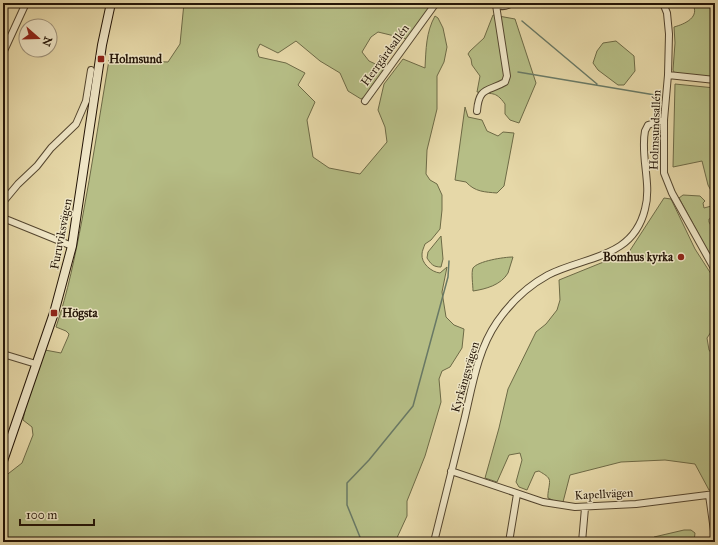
<svg xmlns="http://www.w3.org/2000/svg" width="718" height="545" viewBox="0 0 718 545" font-family="'IM FELL Great Primer',serif">
<style>
.green{fill:#b6be86;stroke:#6d6a46}
.lines{fill:none;stroke-linecap:round;stroke-linejoin:round}
.stream{stroke:#697965;stroke-width:1.5}
.minor-casing{stroke:#54462f;stroke-width:8}
.secondary-casing{stroke:#241507;stroke-width:10}
.minor{stroke:#efe6c6;stroke-width:6}
.secondary{stroke:#efe6c6;stroke-width:8}
.poi-dot{fill:#8f2418;stroke:#efe6c6;stroke-width:1.5}
.labels{text-anchor:middle;dominant-baseline:central;stroke-width:3;stroke-linejoin:round;paint-order:stroke}
.street-label{font-size:12px;fill:#241507;stroke:#efe6c6}
.poi-label{font-size:12px;font-weight:bold;fill:#241507;stroke:#efe6c6;text-anchor:start}
</style>
<rect width="100%" height="100%" fill="#e6d8a8"/>
<filter id="stains"><feTurbulence type="fractalNoise" baseFrequency=".005" numOctaves="4"/><feColorMatrix values="0 0 0 0 .2 0 0 0 0 .09 0 0 0 0 .02 0 0 0 .5 -.17"/></filter>
<radialGradient id="worn" r=".72"><stop offset=".6" stop-color="#630" stop-opacity="0"/><stop offset="1" stop-color="#630" stop-opacity=".3"/></radialGradient>
<path class="green" d="M 184,3 L 434,3 L 407,39 L 378,32 L 371,37 L 362,52 L 369,61 L 384,68 C 380,77 370,96 361,99 L 348,91 L 340,73 L 320,61 L 296,41 L 278,53 L 260,44 L 257,50 L 259,57 L 286,63 L 305,73 L 298,85 L 315,102 L 307,120 L 313,157 L 329,168 L 360,174 L 387,142 L 385,127 L 378,110 L 384,84 L 403,59 L 425,68 C 426,49 426,32 435,16 L 438,18 L 443,28 L 447,47 L 444,62 L 437,76 L 437,109 L 427,150 L 426,174 L 430,180 L 437,184 L 442,195 L 442,210 L 440,229 L 431,240 L 425,244 C 424,247 422,251 422,254 C 421,263 431,272 440,273 L 447,267 L 442,292 L 446,317 L 454,325 L 464,329 L 462,348 L 450,367 L 442,371 L 439,379 L 441,402 L 425,456 L 407,501 L 407,516 L 395,542 L 3,542 L 3,480 L 4,477 L 22,463 L 33,435 L 32,427 L 23,420 L 28,397 L 45,350 L 61,353 L 68,337 L 69,334 L 66,331 L 56,327 C 68,292 75,256 82,220 C 92,167 100,113 109,60 L 168,62 L 180,44 Z
M 692,3 L 715,3 L 715,78 L 675,74 L 673,70 L 675,43 L 674,27 C 685,24 701,17 692,3 Z
M 493,15 L 515,19 L 536,83 L 519,123 L 510,120 L 505,114 L 505,104 C 495,90 492,95 477,92 L 480,76 L 472,65 L 471,59 L 468,54 L 470,51 L 484,38 Z
M 616,41 L 634,56 L 635,71 L 624,85 L 618,85 L 598,70 L 593,63 L 597,51 L 603,43 Z
M 675,84 L 715,88 L 715,198 L 708,185 L 702,161 L 673,167 Z
M 465,107 L 468,117 L 482,120 L 487,131 L 498,136 L 503,132 L 514,133 L 504,186 L 497,193 C 485,192 475,192 466,182 L 455,180 Z
M 683,195 L 700,196 L 705,201 L 703,203 L 704,208 L 715,205 L 715,217 L 709,219 L 709,222 L 715,233 L 715,249 L 709,253 L 679,198 Z
M 664,198 L 671,199 L 695,249 L 715,280 L 715,326 L 707,338 L 709,350 L 715,358 L 715,490 L 709,490 L 695,464 L 665,460 L 621,462 L 570,475 L 563,502 L 557,502 L 548,498 C 547,493 551,482 549,479 C 548,476 542,473 539,471 L 535,472 L 527,490 L 519,487 L 516,482 L 522,460 L 520,453 L 509,455 L 497,482 L 485,478 L 499,428 L 508,389 L 536,332 L 546,324 L 557,310 L 560,300 L 559,280 L 601,263 L 627,255 Z
M 441,236 L 443,259 L 441,267 C 433,267 431,264 427,258 L 428,252 Z
M 513,257 C 511,262 510,268 508,273 C 501,285 486,289 473,291 C 473,286 471,272 473,268 C 478,261 504,257 513,257 Z
M 684,530 L 691,530 L 695,533 L 694,542 L 649,542 L 654,537 Z"/>
<g class="lines">
<path class="stream" d="M 522,21 L 597,84
M 518,72 L 661,96
M 362,542 L 347,505 L 347,483 L 369,460 L 413,406 L 448,277 L 449,261"/>
<defs>
<path id="minor" d="M 492,3 C 499,7 506,7 512,3
M 663,3 L 667,13 L 669,34 L 668,75 L 664,120 L 664,173 L 672,193 L 715,270
M 3,53 L 26,3
M 668,75 L 715,80
M 365,101 L 436,3
M 477,111 C 479,86 488,92 505,82 L 507,76 L 496,5
M 3,202 L 18,184 L 37,166 L 51,148 L 76,124 L 86,101 L 91,70
M 3,218 L 72,246
M 3,354 L 36,364
M 451,471 L 543,502 L 575,507 L 636,504 L 715,494
M 709,495 L 715,538
M 434,542 C 444,502 454,462 464,421 C 472,388 477,351 497,322 C 510,303 528,286 548,275 C 585,256 633,259 645,209 C 652,184 640,156 645,131 L 648,125 L 664,120
M 509,542 L 517,494
M 582,542 L 585,508"/>
<path id="secondary" d="M 3,461 L 54,313 L 72,246 L 102,45 L 111,3"/>
</defs>
<use href="#minor" class="minor-casing"/>
<use href="#secondary" class="secondary-casing"/>
<use href="#minor" class="minor"/>
<use href="#secondary" class="secondary"/>
</g>
<g class="poi-dot">
<rect x="97" y="55" width="8" height="8" rx="2"/>
<circle cx="681" cy="257" r="4"/>
<rect x="50" y="309" width="8" height="8" rx="2"/>
</g>
<g class="labels">
<g class="street-label">
<text transform="translate(385 55) rotate(-54)">Herrgårdsallén</text>
<text transform="translate(655 130) rotate(-88)">Holmsundsallén</text>
<text transform="translate(61 234) rotate(-79)">Furuviksvägen</text>
<text transform="translate(465 377) rotate(-74)">Kyrkängsvägen</text>
<text transform="translate(604 494) rotate(-3)">Kapellvägen</text>
</g>
<g class="poi-label">
<text x="109" y="59">Holmsund</text>
<text x="673" y="257" text-anchor="end">Bomhus kyrka</text>
<text x="62" y="313">Högsta</text>
</g>
</g>
<rect width="718" height="545" fill="none" stroke="#e6d8a8" stroke-width="16"/>
<rect x="4" y="4" width="710" height="537" fill="none" stroke="#241507" stroke-width="2"/>
<rect x="8" y="8" width="702" height="529" fill="none" stroke="#241507"/>
<g transform="translate(38 38) rotate(110)"><circle r="19" fill="#efe6c6" stroke="#9e927a"/>
<path d="M0-3L7 15L0 10L-7 15Z" fill="#8f2418"/>
<text y="-6" font-size="11" font-weight="bold" text-anchor="middle" fill="#241507">N</text>
</g>
<path d="M20 519v6h74v-6" fill="none" stroke="#241507" stroke-width="2"/>
<text x="26" y="519" font-size="12" fill="#241507" stroke="#efe6c6" stroke-width="3" paint-order="stroke">100 m</text>
<rect width="100%" height="100%" filter="url(#stains)"/>
<rect width="100%" height="100%" fill="url(#worn)"/>
</svg>
